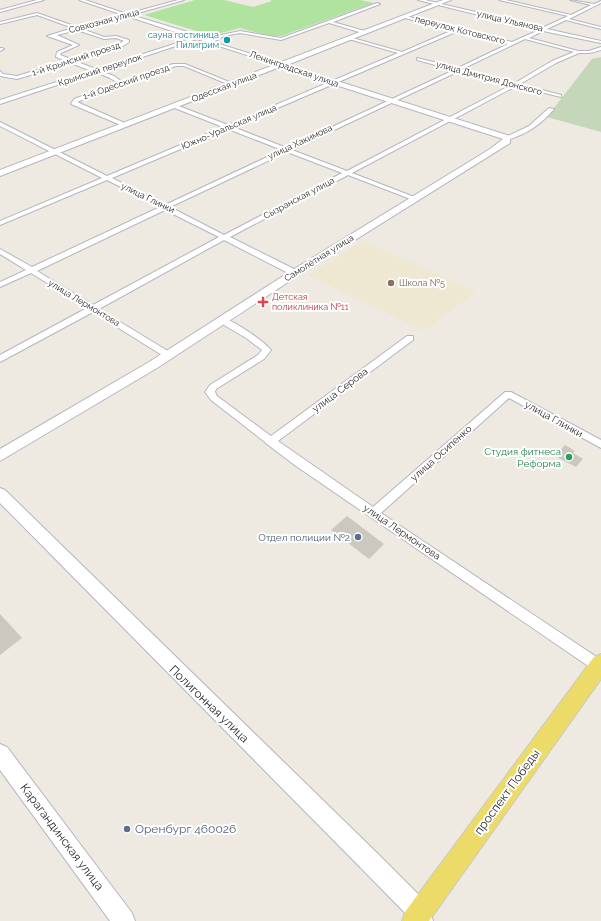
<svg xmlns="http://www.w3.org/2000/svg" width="601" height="921" viewBox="0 0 601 921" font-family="Raleway,sans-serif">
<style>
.education{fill:#eee8d2}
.green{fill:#b0e2a0}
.cemetery{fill:#c4d7b9}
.building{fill:#cac8bf}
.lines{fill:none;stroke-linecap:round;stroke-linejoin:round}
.street-casing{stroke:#b4b5c0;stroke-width:2}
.secondary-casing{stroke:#b4b5c0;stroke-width:2}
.primary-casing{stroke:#c9c9c9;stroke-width:2}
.street{fill:#fff;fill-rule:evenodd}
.secondary{fill:#fff;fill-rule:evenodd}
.primary{fill:#ecdb68;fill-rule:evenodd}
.culture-dot{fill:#0f9aa8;stroke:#fff;stroke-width:1.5}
.education-dot{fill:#8d6e63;stroke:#fff;stroke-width:1.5}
.health-dot{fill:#e0444e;stroke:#fff;stroke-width:1.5}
.leisure-dot{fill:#2e9e5b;stroke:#fff;stroke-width:1.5}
.service-dot{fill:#5c6f8a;stroke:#fff;stroke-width:1.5}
.labels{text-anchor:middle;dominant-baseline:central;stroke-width:4;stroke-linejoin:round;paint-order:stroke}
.far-street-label{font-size:9px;fill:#2e2e2e;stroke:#fff}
.far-culture-label{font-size:9px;fill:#0d838f;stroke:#fff;text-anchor:end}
.far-education-label{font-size:9px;fill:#785e54;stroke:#fff;text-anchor:start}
.far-health-label{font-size:9px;fill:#be3a42;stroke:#fff;text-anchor:start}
.street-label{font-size:10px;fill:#2e2e2e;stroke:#fff}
.leisure-label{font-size:10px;fill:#27864d;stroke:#fff;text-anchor:end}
.service-label{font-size:10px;fill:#4e5e75;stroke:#fff;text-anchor:end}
.near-street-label{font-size:12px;fill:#2e2e2e;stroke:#fff}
.near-service-label{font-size:12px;fill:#4e5e75;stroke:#fff;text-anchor:start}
</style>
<rect width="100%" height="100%" fill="#eeeae1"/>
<path class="education" d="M 363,240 L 476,292 L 424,331 L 308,275 Z"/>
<path class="green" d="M 195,0 L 224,0 L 253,7 L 272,1 L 270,0 L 360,0 L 374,3 L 281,36 L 269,36 L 240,28 L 217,34 L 206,34 L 144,15 Z"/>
<path class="cemetery" d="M 601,57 L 601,132 L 547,117 L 592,59 Z"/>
<path class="building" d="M 565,445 L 575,451 L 573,453 L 583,459 L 576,467 L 555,456 Z
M 347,516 L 384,544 L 369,559 L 331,530 Z
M 0,614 L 22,638 L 0,655 Z"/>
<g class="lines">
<defs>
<path id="street" d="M 37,0 L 44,0 L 0,12 L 0,10 Z
M 79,0 L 85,0 L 127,14 L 178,0 L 184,0 L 131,15 L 201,36 L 209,40 L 221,35 L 240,31 L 281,38 L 377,3 L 380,4 L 333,22 L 368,32 L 366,34 L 329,23 L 281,40 L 240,33 L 224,36 L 213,42 L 283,64 L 281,66 L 197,39 L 100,71 L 114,76 L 122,82 L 173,64 L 185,64 L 234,84 L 230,85 L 184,66 L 176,66 L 77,102 L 127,124 L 127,126 L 123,126 L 71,104 L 74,99 L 118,83 L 110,78 L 96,72 L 0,104 L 0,100 L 91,71 L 71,63 L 17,79 L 0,76 L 0,71 L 3,74 L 17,76 L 66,61 L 56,57 L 57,52 L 73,45 L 47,36 L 73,28 L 37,15 L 0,24 L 0,22 L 37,13 L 77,27 L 123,15 ZM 127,16 L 193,38 L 96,69 L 75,61 L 123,46 L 129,42 L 129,40 L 116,36 L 104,37 L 82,29 ZM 77,30 L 104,39 L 116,38 L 124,41 L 119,44 L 71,59 L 60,55 L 61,53 L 79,45 L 57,35 Z
M 418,0 L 425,0 L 542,28 L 568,16 L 499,0 L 506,0 L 571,15 L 591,5 L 570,0 L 594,4 L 601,1 L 601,3 L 569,19 L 601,27 L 601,29 L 566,20 L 547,29 L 601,41 L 601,43 L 543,31 L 529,38 L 578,51 L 589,51 L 601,47 L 601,50 L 590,53 L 579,53 L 556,63 L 520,84 L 561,95 L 561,97 L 516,86 L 352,173 L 417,198 L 417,200 L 413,200 L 348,175 L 230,237 L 298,271 L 298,275 L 292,275 L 224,240 L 99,309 L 171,353 L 172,355 L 171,357 L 165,357 L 93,312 L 0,362 L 0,355 L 87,308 L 31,273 L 0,287 L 0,282 L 26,270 L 0,254 L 0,249 L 32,267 L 160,207 L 107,180 L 0,225 L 0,221 L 102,178 L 0,126 L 0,122 L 107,176 L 223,127 L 172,107 L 172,105 L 176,105 L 228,125 L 398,53 L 349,39 L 349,37 L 402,52 L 453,30 L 405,18 L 405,16 L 512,42 L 539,30 ZM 458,31 L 508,44 L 458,68 L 417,58 L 417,60 L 454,70 L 287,148 L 233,127 ZM 525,39 L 574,52 L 552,61 L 515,83 L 462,69 ZM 459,71 L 511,85 L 347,171 L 292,150 ZM 228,129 L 282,150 L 165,205 L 112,178 ZM 287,152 L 342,173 L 224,235 L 170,207 ZM 165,210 L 219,237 L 93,305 L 37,271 Z
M 0,48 L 2,48 L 4,49 L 0,51 Z
M 549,108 L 554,109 C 542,124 525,135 507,140 L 504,138 L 529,126 Z
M 219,318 C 229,316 265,342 271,350 L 264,359 L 216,389 L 215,392 L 217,396 L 271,436 L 407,336 L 413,336 L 413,340 L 278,441 L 373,507 L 505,392 L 511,392 L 601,440 L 601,448 L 509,398 L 381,513 L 601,660 L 601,671 L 594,670 L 296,466 L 267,444 L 265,442 L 211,400 L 205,392 L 210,385 L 258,355 L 262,350 L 246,338 L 219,322 Z"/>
<path id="secondary" d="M 443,0 L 451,0 L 287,65 L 510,136 L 510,143 L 299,275 L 157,368 L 0,461 L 0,449 L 149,362 L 291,271 L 490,149 L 503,139 L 280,67 L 0,176 L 0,170 Z
M 0,488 L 5,490 L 376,852 L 428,904 L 433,921 L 411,921 L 410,918 L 360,867 L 0,503 Z
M 0,744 L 7,747 L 132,913 L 135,921 L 110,921 L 0,770 Z"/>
<path id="primary" d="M 601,654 L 601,679 L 429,921 L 402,921 L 405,912 L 594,657 Z"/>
</defs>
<use href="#street" class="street-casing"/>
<use href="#secondary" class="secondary-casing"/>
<use href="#primary" class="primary-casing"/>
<use href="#street" class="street"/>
<use href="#secondary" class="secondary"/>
<use href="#primary" class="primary"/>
</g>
<circle class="culture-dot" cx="227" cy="40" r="4"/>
<circle class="education-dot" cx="391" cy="283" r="4"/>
<path class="health-dot" d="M261 296h4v4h4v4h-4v4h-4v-4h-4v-4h4z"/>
<circle class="leisure-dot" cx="569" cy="457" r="4"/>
<g class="service-dot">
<circle cx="358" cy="537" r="4"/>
<circle cx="127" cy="829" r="4"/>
</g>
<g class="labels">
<g class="far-street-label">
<text transform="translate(104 21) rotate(-15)">Совхозная улица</text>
<text transform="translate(510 21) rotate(13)">улица Ульянова</text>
<text transform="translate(460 30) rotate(14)">переулок Котовского</text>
<text transform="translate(76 59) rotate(-18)">1-й Крымский проезд</text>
<text transform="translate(294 69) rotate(19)">Ленинградская улица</text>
<text transform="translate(100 70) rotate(-18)">Крымский переулок</text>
<text transform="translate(489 78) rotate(15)">улица Дмитрия Донского</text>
<text transform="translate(126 82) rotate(-19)">1-й Одесский проезд</text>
<text transform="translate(224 87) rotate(-21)">Одесская улица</text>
<text transform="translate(229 127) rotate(-23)">Южно-Уральская улица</text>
<text transform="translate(300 142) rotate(-25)">улица Хакимова</text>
<text transform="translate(148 198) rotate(26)">улица Глинки</text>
<text transform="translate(299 198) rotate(-28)">Сызранская улица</text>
<text transform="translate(319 258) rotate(-32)">Самолётная улица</text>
<text transform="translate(84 303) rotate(31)">улица Лермонтова</text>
</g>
<g class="far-culture-label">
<text x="219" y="35">сауна гостиница<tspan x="219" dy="10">Пилигрим</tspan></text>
</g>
<g class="far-education-label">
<text x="399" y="283">Школа №5</text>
</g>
<g class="far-health-label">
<text x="272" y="297">Детская<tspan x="272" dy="10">поликлиника №11</tspan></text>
</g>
<g class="street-label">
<text transform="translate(340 390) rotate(-37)">улица Серова</text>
<text transform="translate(554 419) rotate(29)">улица Глинки</text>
<text transform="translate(441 453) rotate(-42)">улица Осипенко</text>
<text transform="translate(402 532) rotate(34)">улица Лермонтова</text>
</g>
<g class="leisure-label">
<text x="561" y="451">Студия фитнеса<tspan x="561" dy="12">Реформа</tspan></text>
</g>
<g class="service-label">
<text x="350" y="537">Отдел полиции №2</text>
</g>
<g class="near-street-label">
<text transform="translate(209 704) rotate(44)">Полигонная улица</text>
<text transform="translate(507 792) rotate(-54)">проспект Победы</text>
<text transform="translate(62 837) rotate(53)">Карагандинская улица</text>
</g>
<g class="near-service-label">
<text x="135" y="829">Оренбург 460026</text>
</g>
</g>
</svg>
